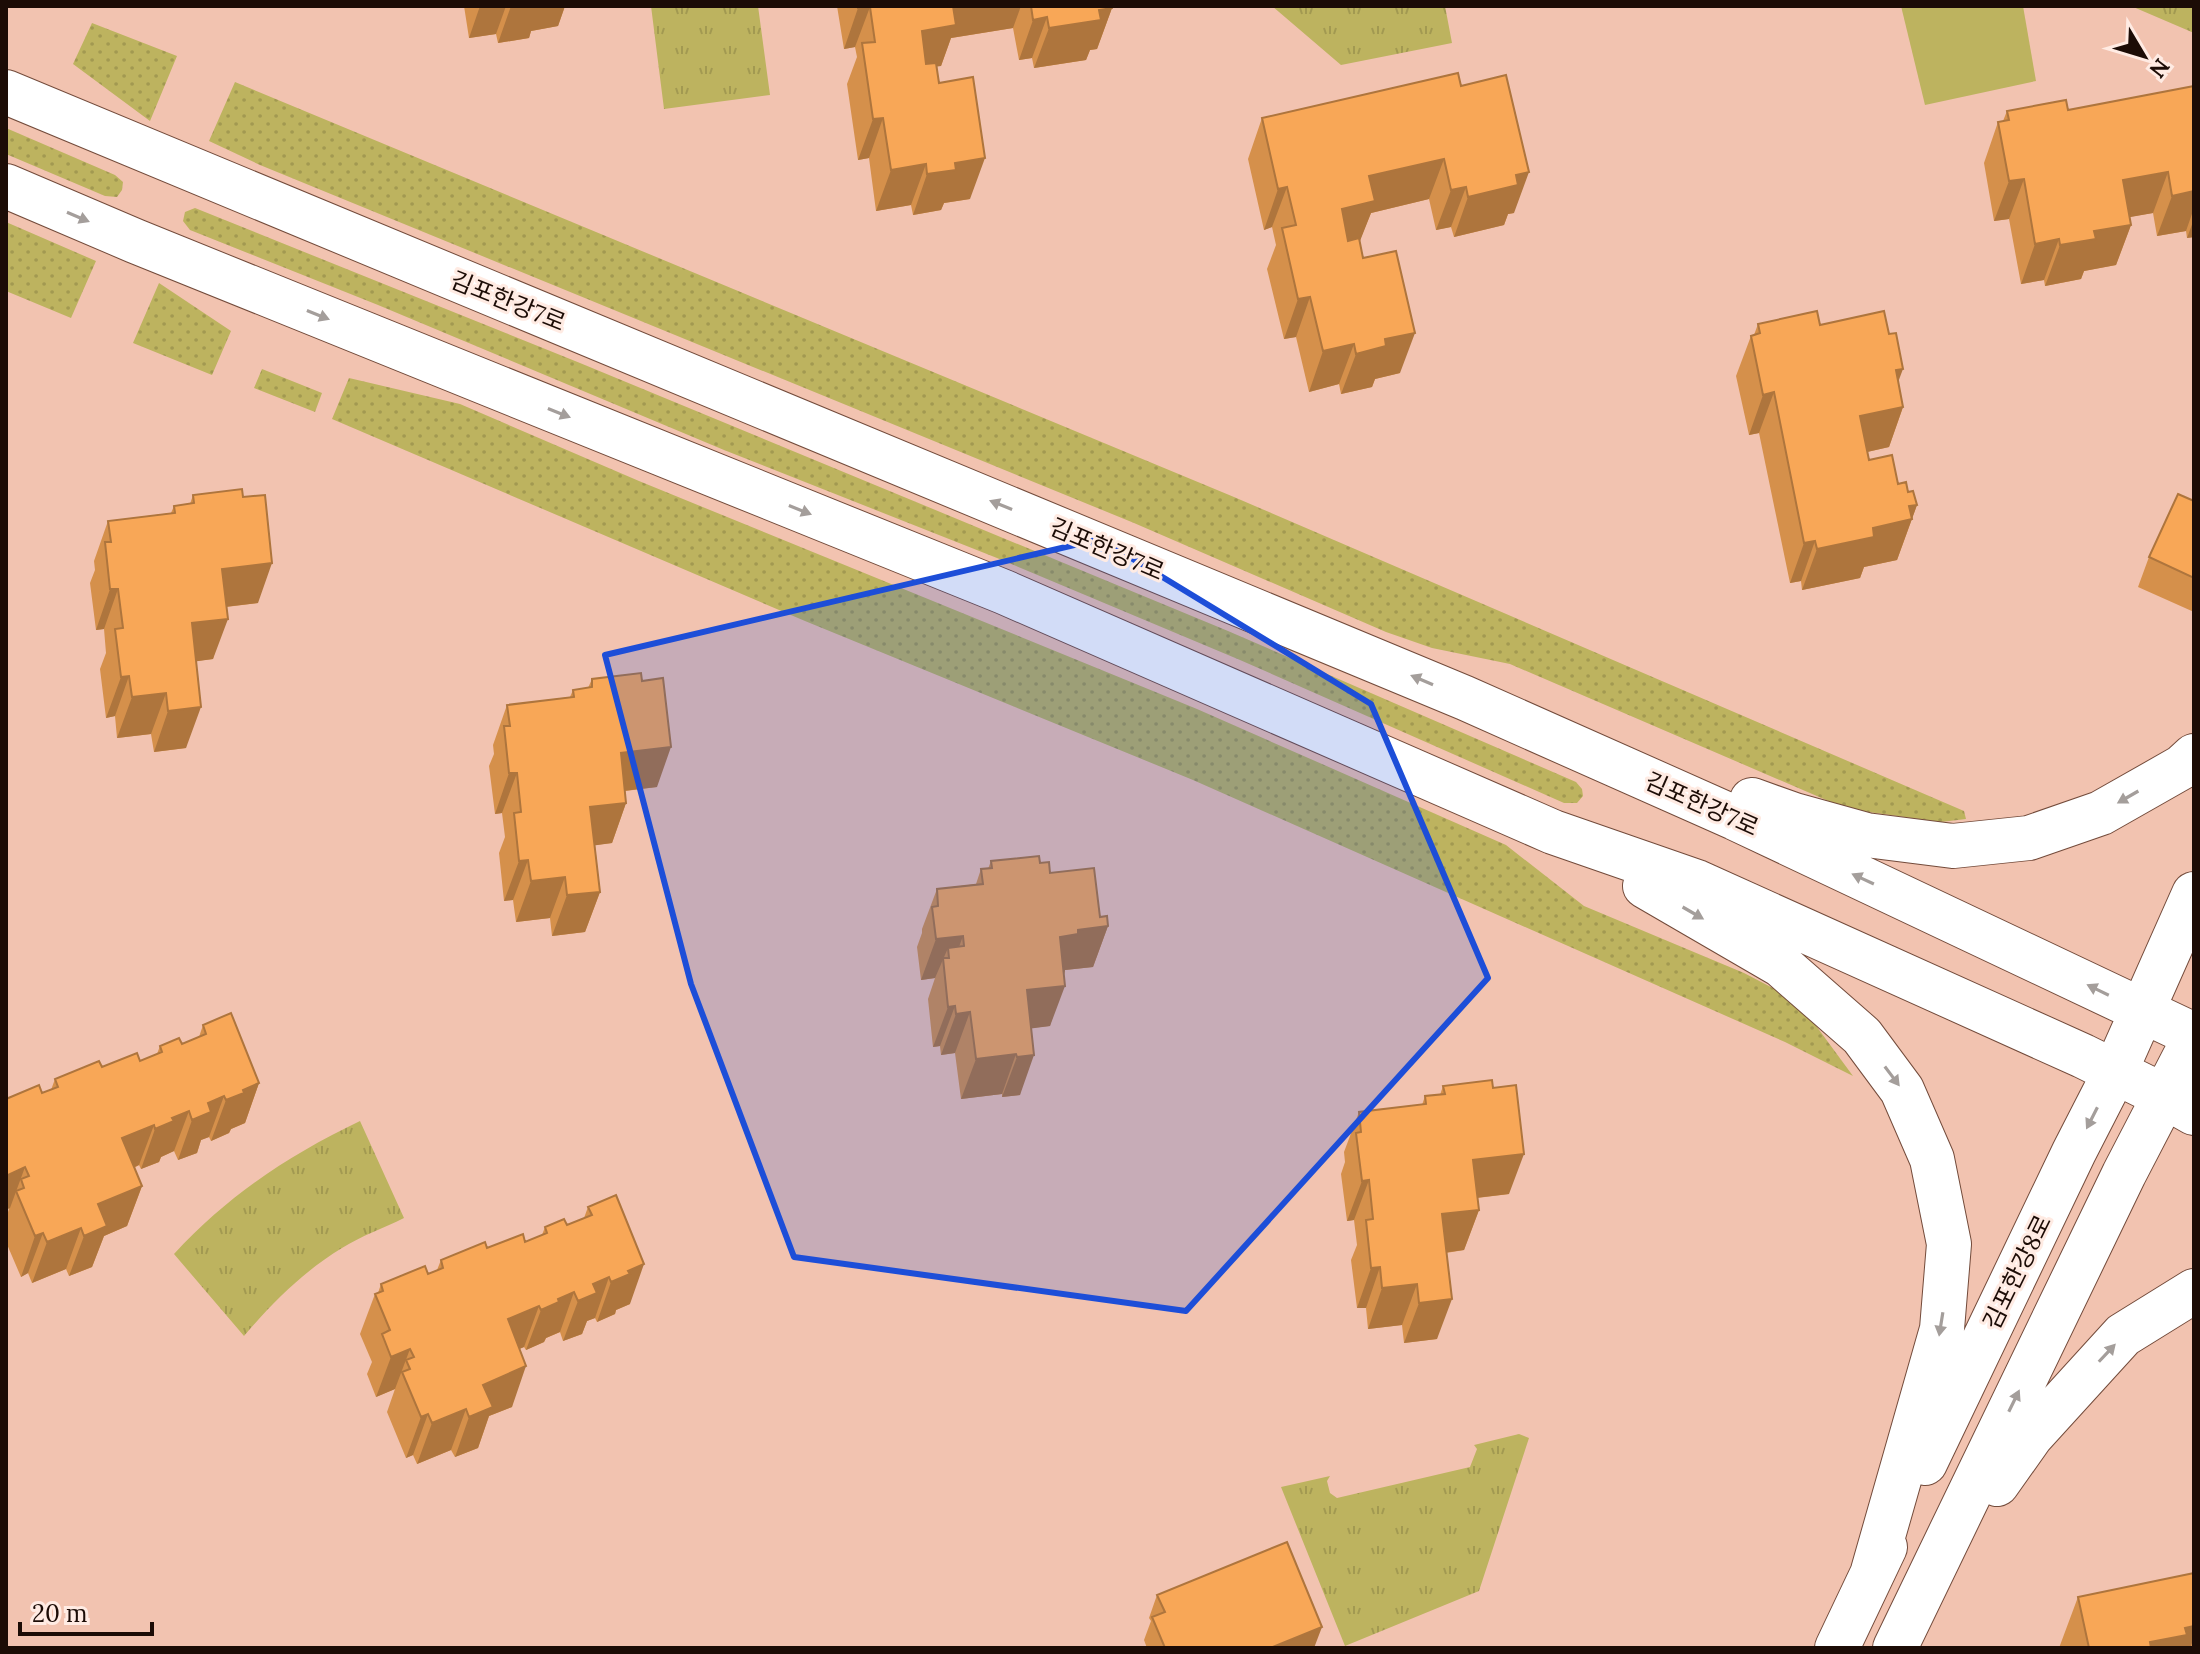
<svg xmlns="http://www.w3.org/2000/svg" width="2200" height="1654" viewBox="0 0 2200 1654" font-family="Lora,'Noto Sans KR',serif">
<style>
.grass{fill:url(#grass-dots)}
.park{fill:url(#park-tufts)}
.garden{fill:#bdb35f}
.lines{fill:none;stroke-linecap:round;stroke-linejoin:round}
.secondary-casing{stroke:#734b3b;stroke-width:46}
.secondary{stroke:#fff;stroke-width:44}
.wall{fill:#d5904b}
.shaded-wall{fill:#ae753d}
.building{fill:#f8a757;stroke:#ae753d;stroke-width:2}
.oneway{fill:#a49e9b}
.marked{fill:#1d4ed8;fill-opacity:0.2;stroke:#1d4ed8;stroke-width:6;stroke-linejoin:round}
.labels{text-anchor:middle;dominant-baseline:central;stroke-width:6;stroke-linejoin:round;paint-order:stroke}
.street-label{font-size:24px;fill:#1c0c06;stroke:#ffebe3}
</style>
<defs>
<pattern id="grass-dots" width="8" height="8" patternUnits="userSpaceOnUse" patternTransform="scale(2)"><rect width="8" height="8" fill="#bdb35f"/><path d="M2 2h.1M6 6h.1" fill="none" stroke="#a29951" stroke-width="1.8" stroke-linecap="round"/></pattern>
<pattern id="park-tufts" width="24" height="20" patternUnits="userSpaceOnUse" patternTransform="scale(2)"><rect width="24" height="20" fill="#bdb35f"/><path d="M3 7l-1-3M5 7V3M7 7l1-3M15 17l-1-3M17 17v-4M19 17l1-3" fill="none" stroke="#a29951"/></pattern>
</defs>
<rect width="100%" height="100%" fill="#f2c3b0"/>
<path class="grass" d="M 92,23 L 177,56 L 150,121 L 73,64 Z
M 235,82 L 1234,497 L 1964,811 L 1966,819 L 1941,822 L 1847,809 L 1510,664 L 1432,648 L 1386,632 L 1134,523 L 260,165 L 209,141 Z
M 6,128 L 115,175 L 123,182 L 122,190 L 117,197 L 105,196 L 6,154 Z
M 195,208 L 580,363 L 1228,631 L 1576,782 L 1582,789 L 1583,796 L 1577,803 L 1564,803 L 1240,660 L 997,558 L 724,450 L 378,305 L 190,230 L 183,221 L 185,212 Z
M 6,222 L 96,261 L 71,318 L 6,291 Z
M 159,283 L 231,331 L 212,375 L 133,343 Z
M 262,369 L 322,393 L 315,412 L 254,388 Z
M 349,378 L 460,404 L 639,481 L 1197,709 L 1506,845 L 1584,906 L 1744,973 L 1790,997 L 1814,1023 L 1853,1076 L 1785,1042 L 1193,780 L 805,621 L 332,419 Z"/>
<path class="park" d="M 651,6 L 758,6 L 770,95 L 664,109 Z
M 1272,6 L 1445,6 L 1452,43 L 1341,65 Z
M 2131,6 L 2194,6 L 2194,33 Z
M 360,1121 L 404,1218 C 384,1228 361,1236 342,1248 C 304,1271 272,1303 244,1336 L 174,1254 C 227,1196 289,1155 360,1121 Z
M 1519,1434 L 1529,1438 L 1479,1591 L 1345,1646 L 1281,1487 L 1330,1476 L 1327,1481 L 1330,1493 L 1337,1498 L 1470,1467 L 1477,1449 L 1474,1445 Z"/>
<path class="garden" d="M 1901,6 L 2023,6 L 2036,81 L 1925,105 Z"/>
<g class="lines">
<defs>
<path id="secondary" d="M 6,92 L 1465,698 L 1735,818 L 2194,1035
M 6,186 L 135,241 L 1004,592 L 1553,832 L 1697,882 L 2083,1056 L 2164,1096 L 2194,1113
M 1752,800 L 1794,815 L 1866,835 L 1953,846 L 2029,838 L 2101,813 L 2182,767 L 2194,756
M 1645,886 L 1781,965 L 1862,1036 L 1902,1090 L 1932,1159 L 1949,1244 L 1942,1329 L 1873,1571
M 1925,1463 L 2074,1152 L 2115,1072 L 2194,894
M 1997,1484 L 2031,1436 L 2123,1335 L 2194,1291
M 1837,1648 L 1885,1547
M 1895,1648 L 2124,1174 L 2194,1039"/>
</defs>
<use href="#secondary" class="secondary-casing"/>
<use href="#secondary" class="secondary"/>
</g>
<path class="wall" d="M 464,6 L 565,6 L 558,26 L 531,31 L 529,38 L 498,43 L 496,34 L 469,38 Z
M 837,6 L 1112,6 L 1112,8 L 1097,49 L 1090,50 L 1086,60 L 1034,68 L 1032,58 L 1019,60 L 1013,28 L 951,38 L 941,66 L 937,66 L 939,83 L 970,199 L 944,203 L 941,210 L 913,215 L 911,205 L 876,211 L 869,158 L 858,160 L 847,84 L 857,57 L 855,47 L 844,49 Z
M 1461,86 L 1514,213 L 1508,214 L 1504,225 L 1454,237 L 1451,227 L 1436,230 L 1429,199 L 1371,213 L 1359,242 L 1363,258 L 1400,373 L 1375,379 L 1372,387 L 1341,394 L 1339,384 L 1309,392 L 1296,337 L 1284,339 L 1267,269 L 1276,245 L 1272,227 L 1264,230 L 1248,159 L 1262,118 Z
M 2194,86 L 2194,237 L 2187,238 L 2186,231 L 2157,236 L 2153,213 L 2129,217 L 2131,225 L 2116,265 L 2084,271 L 2081,279 L 2045,286 L 2044,280 L 2021,284 L 2009,219 L 1994,221 L 1984,163 L 1998,122 L 2003,121 L 2007,111 L 2068,110 Z
M 1758,324 L 1820,325 L 1898,383 L 1903,407 L 1889,447 L 1867,452 L 1869,460 L 1908,492 L 1917,505 L 1897,560 L 1864,567 L 1860,578 L 1802,590 L 1801,581 L 1790,583 L 1759,433 L 1749,435 L 1736,376 L 1751,336 L 1754,335 Z
M 193,495 L 258,603 L 226,607 L 213,659 L 196,661 L 186,748 L 154,752 L 151,734 L 117,738 L 115,716 L 106,718 L 100,669 L 106,653 L 104,629 L 96,630 L 90,583 L 95,570 L 94,561 L 108,521 L 171,513 L 174,506 L 190,504 Z
M 2194,501 L 2194,612 L 2138,587 L 2149,557 Z
M 592,679 L 657,787 L 625,791 L 626,803 L 612,843 L 595,845 L 600,892 L 585,932 L 552,936 L 550,918 L 516,922 L 513,900 L 504,901 L 499,853 L 505,837 L 502,813 L 495,814 L 489,766 L 494,754 L 493,745 L 507,705 L 570,697 L 573,690 L 588,688 Z
M 991,861 L 1040,863 L 1100,917 L 1108,926 L 1093,967 L 1065,970 L 1050,1026 L 1031,1028 L 1020,1095 L 1002,1097 L 1002,1094 L 961,1099 L 955,1053 L 941,1055 L 940,1046 L 933,1047 L 928,999 L 935,978 L 921,980 L 917,947 L 922,933 L 922,929 L 937,889 L 976,884 L 981,869 L 988,869 Z
M 203,1025 L 259,1083 L 245,1123 L 231,1129 L 229,1133 L 211,1141 L 209,1137 L 201,1140 L 197,1153 L 178,1160 L 174,1151 L 161,1157 L 159,1162 L 141,1169 L 139,1165 L 134,1168 L 142,1186 L 127,1226 L 104,1236 L 92,1267 L 69,1276 L 66,1269 L 32,1283 L 28,1273 L 21,1277 L 6,1242 L 6,1219 L 42,1093 L 51,1090 L 55,1079 L 102,1067 L 140,1061 L 157,1054 L 160,1046 L 182,1044 L 199,1037 Z
M 1443,1086 L 1509,1194 L 1477,1198 L 1479,1210 L 1464,1250 L 1446,1253 L 1437,1339 L 1404,1343 L 1402,1325 L 1368,1329 L 1366,1308 L 1357,1308 L 1351,1260 L 1357,1245 L 1354,1220 L 1347,1221 L 1341,1174 L 1345,1162 L 1344,1152 L 1359,1112 L 1422,1105 L 1425,1096 L 1440,1095 Z
M 588,1207 L 630,1304 L 616,1310 L 615,1314 L 597,1322 L 595,1318 L 587,1321 L 582,1334 L 563,1341 L 560,1332 L 546,1338 L 544,1342 L 526,1350 L 524,1347 L 519,1349 L 512,1407 L 489,1416 L 478,1448 L 455,1457 L 451,1450 L 417,1464 L 413,1455 L 406,1458 L 387,1412 L 395,1389 L 376,1397 L 367,1374 L 372,1362 L 360,1334 L 375,1294 L 378,1293 L 381,1284 L 428,1274 L 437,1270 L 441,1260 L 487,1248 L 525,1242 L 542,1235 L 545,1227 L 567,1225 L 584,1218 Z
M 2194,1573 L 2194,1648 L 2059,1648 L 2078,1597 Z
M 1157,1595 L 1314,1648 L 1147,1648 L 1144,1640 L 1151,1621 L 1149,1618 Z"/>
<path class="shaded-wall" d="M 480,6 L 506,6 L 496,34 L 469,38 Z
M 511,6 L 565,6 L 558,26 L 531,31 L 529,38 L 498,43 Z
M 949,6 L 1021,6 L 1013,28 L 951,38 L 941,66 L 907,71 L 922,31 Z
M 870,7 L 855,47 L 844,49 L 858,8 Z
M 1112,8 L 1097,49 L 1090,50 L 1086,60 L 1034,68 L 1049,28 L 1099,10 Z
M 1047,17 L 1032,58 L 1019,60 L 1033,20 Z
M 883,118 L 869,158 L 858,160 L 873,119 Z
M 985,158 L 970,199 L 944,203 L 941,210 L 913,215 L 927,174 L 955,163 Z
M 1444,159 L 1429,199 L 1371,213 L 1360,241 L 1327,249 L 1342,209 L 1369,176 Z
M 926,164 L 911,205 L 876,211 L 891,170 Z
M 1529,172 L 1514,213 L 1508,214 L 1504,225 L 1454,237 L 1468,197 L 1516,175 Z
M 2168,172 L 2153,213 L 2108,221 L 2123,180 Z
M 2024,179 L 2009,219 L 1994,221 L 2009,181 Z
M 1287,187 L 1272,227 L 1264,230 L 1278,189 Z
M 1466,187 L 1451,227 L 1436,230 L 1451,190 Z
M 2194,191 L 2194,208 L 2186,231 L 2157,236 L 2172,196 Z
M 2194,219 L 2194,237 L 2187,238 Z
M 2131,225 L 2116,265 L 2084,271 L 2081,279 L 2045,286 L 2060,245 L 2094,231 Z
M 2059,239 L 2044,280 L 2021,284 L 2035,244 Z
M 1310,297 L 1296,337 L 1284,339 L 1298,299 Z
M 1415,333 L 1400,373 L 1375,379 L 1372,387 L 1341,394 L 1356,354 L 1385,339 Z
M 1354,344 L 1339,384 L 1309,392 L 1323,351 Z
M 1903,369 L 1888,409 L 1896,370 Z
M 1774,392 L 1759,433 L 1749,435 L 1763,395 Z
M 1903,407 L 1889,447 L 1845,457 L 1860,416 Z
M 1917,505 L 1897,560 L 1864,567 L 1860,578 L 1802,590 L 1817,549 L 1873,528 L 1909,506 Z
M 1815,541 L 1801,581 L 1790,583 L 1804,543 Z
M 272,563 L 258,603 L 207,609 L 222,569 Z
M 110,589 L 118,589 L 104,629 L 96,630 Z
M 228,619 L 213,659 L 177,664 L 192,623 Z
M 129,676 L 115,716 L 106,718 L 121,677 Z
M 166,693 L 151,734 L 117,738 L 132,697 Z
M 201,707 L 186,748 L 154,752 L 168,711 Z
M 671,747 L 657,787 L 606,793 L 621,753 Z
M 509,773 L 517,773 L 502,813 L 495,814 Z
M 626,803 L 612,843 L 576,848 L 590,807 Z
M 528,860 L 513,900 L 504,901 L 519,861 Z
M 565,877 L 550,918 L 516,922 L 531,881 Z
M 600,892 L 585,932 L 552,936 L 567,895 Z
M 1108,926 L 1093,967 L 1065,970 L 1064,975 L 1060,937 L 1078,930 Z
M 963,936 L 948,977 L 949,958 L 948,948 L 935,978 L 921,980 L 936,939 Z
M 1065,986 L 1050,1026 L 1012,1031 L 1027,990 Z
M 955,1006 L 940,1046 L 933,1047 L 948,1007 Z
M 970,1012 L 955,1053 L 941,1055 L 956,1014 Z
M 1016,1054 L 1002,1094 L 961,1099 L 976,1059 Z
M 1034,1055 L 1020,1095 L 1002,1097 L 1017,1057 Z
M 259,1083 L 245,1123 L 231,1129 L 229,1133 L 211,1141 L 226,1100 L 243,1090 Z
M 224,1096 L 209,1137 L 201,1140 L 197,1153 L 178,1160 L 192,1120 L 208,1103 Z
M 189,1111 L 174,1151 L 161,1157 L 159,1162 L 141,1169 L 155,1129 L 172,1118 Z
M 154,1125 L 139,1165 L 107,1179 L 122,1138 Z
M 1524,1154 L 1509,1194 L 1458,1200 L 1473,1160 Z
M 25,1167 L 10,1208 L 6,1210 L 6,1176 Z
M 1369,1180 L 1354,1220 L 1347,1221 L 1362,1181 Z
M 142,1186 L 127,1226 L 104,1236 L 92,1267 L 69,1276 L 84,1236 L 98,1204 Z
M 1479,1210 L 1464,1250 L 1427,1255 L 1442,1214 Z
M 81,1228 L 66,1269 L 32,1283 L 47,1242 Z
M 43,1233 L 28,1273 L 21,1277 L 35,1236 Z
M 644,1264 L 630,1304 L 616,1310 L 615,1314 L 597,1322 L 611,1282 L 628,1271 Z
M 1380,1267 L 1366,1308 L 1357,1308 L 1371,1268 Z
M 609,1277 L 595,1318 L 587,1321 L 582,1334 L 563,1341 L 578,1301 L 593,1284 Z
M 1417,1284 L 1402,1325 L 1368,1329 L 1382,1288 Z
M 574,1292 L 560,1332 L 546,1338 L 544,1342 L 526,1350 L 541,1310 L 558,1299 Z
M 1452,1299 L 1437,1339 L 1404,1343 L 1419,1303 Z
M 539,1306 L 524,1347 L 493,1360 L 508,1319 Z
M 410,1349 L 395,1389 L 376,1397 L 391,1357 Z
M 526,1366 L 512,1407 L 489,1416 L 478,1448 L 455,1457 L 469,1417 L 483,1385 Z
M 466,1409 L 451,1450 L 417,1464 L 432,1423 Z
M 428,1414 L 413,1455 L 406,1458 L 421,1417 Z
M 2194,1626 L 2194,1638 L 2190,1648 L 2148,1648 L 2150,1642 L 2185,1628 Z
M 1322,1627 L 1314,1648 L 1270,1648 Z"/>
<path class="building" d="M 858,6 L 953,6 L 956,25 L 922,31 L 926,64 L 936,63 L 939,83 L 973,77 L 985,158 L 955,163 L 956,170 L 927,174 L 926,164 L 891,170 L 883,118 L 873,119 L 862,43 L 875,42 L 870,7 L 858,8 Z
M 1031,6 L 1112,6 L 1112,8 L 1099,10 L 1101,20 L 1049,28 L 1047,17 L 1033,20 Z
M 1458,73 L 1461,86 L 1506,75 L 1529,172 L 1516,175 L 1518,185 L 1468,197 L 1466,187 L 1451,190 L 1444,159 L 1369,176 L 1375,201 L 1342,209 L 1348,241 L 1359,238 L 1363,258 L 1396,251 L 1415,333 L 1385,339 L 1386,346 L 1356,354 L 1354,344 L 1323,351 L 1310,297 L 1298,299 L 1282,228 L 1296,225 L 1287,187 L 1278,189 L 1262,118 Z
M 2194,86 L 2194,191 L 2172,196 L 2168,172 L 2123,180 L 2131,225 L 2094,231 L 2096,239 L 2060,245 L 2059,239 L 2035,244 L 2024,179 L 2009,181 L 1998,122 L 2009,120 L 2007,111 L 2066,100 L 2068,110 Z
M 1817,311 L 1820,325 L 1884,311 L 1889,334 L 1896,333 L 1903,369 L 1896,370 L 1903,407 L 1860,416 L 1869,460 L 1892,455 L 1898,484 L 1906,482 L 1908,492 L 1913,491 L 1917,505 L 1909,506 L 1912,519 L 1873,528 L 1874,537 L 1817,549 L 1815,541 L 1804,543 L 1774,392 L 1763,395 L 1751,336 L 1760,333 L 1758,324 Z
M 242,489 L 243,497 L 265,495 L 272,563 L 222,569 L 228,619 L 192,623 L 201,707 L 168,711 L 166,693 L 132,697 L 129,676 L 121,677 L 115,629 L 123,628 L 118,589 L 110,589 L 105,542 L 111,542 L 108,521 L 175,513 L 174,506 L 194,503 L 193,495 Z
M 2178,494 L 2194,501 L 2194,578 L 2149,557 Z
M 641,673 L 642,681 L 663,678 L 671,747 L 621,753 L 626,803 L 590,807 L 600,892 L 567,895 L 565,877 L 531,881 L 528,860 L 519,861 L 514,813 L 521,812 L 517,773 L 509,773 L 504,726 L 510,726 L 507,705 L 574,697 L 573,690 L 592,687 L 592,679 Z
M 1039,856 L 1040,863 L 1049,862 L 1050,873 L 1094,868 L 1100,917 L 1107,916 L 1108,926 L 1078,930 L 1078,934 L 1060,937 L 1065,986 L 1027,990 L 1034,1055 L 1017,1057 L 1016,1054 L 976,1059 L 970,1012 L 956,1014 L 955,1006 L 948,1007 L 943,958 L 949,958 L 948,948 L 964,946 L 963,936 L 936,939 L 932,907 L 938,906 L 937,889 L 983,884 L 981,869 L 992,868 L 991,861 Z
M 231,1013 L 259,1083 L 243,1090 L 244,1093 L 226,1100 L 224,1096 L 208,1103 L 211,1112 L 192,1120 L 189,1111 L 172,1118 L 174,1121 L 155,1129 L 154,1125 L 122,1138 L 142,1186 L 98,1204 L 107,1226 L 84,1236 L 81,1228 L 47,1242 L 43,1233 L 35,1236 L 16,1191 L 24,1188 L 21,1179 L 29,1176 L 25,1167 L 6,1176 L 6,1099 L 39,1085 L 42,1093 L 58,1087 L 55,1079 L 99,1061 L 102,1067 L 137,1053 L 140,1061 L 162,1052 L 160,1046 L 179,1038 L 182,1044 L 206,1034 L 203,1025 Z
M 1492,1080 L 1493,1088 L 1516,1085 L 1524,1154 L 1473,1160 L 1479,1210 L 1442,1214 L 1452,1299 L 1419,1303 L 1417,1284 L 1382,1288 L 1380,1267 L 1371,1268 L 1366,1220 L 1373,1219 L 1369,1180 L 1362,1181 L 1356,1133 L 1361,1132 L 1359,1112 L 1426,1104 L 1425,1096 L 1445,1094 L 1443,1086 Z
M 616,1195 L 644,1264 L 628,1271 L 630,1274 L 611,1282 L 609,1277 L 593,1284 L 597,1293 L 578,1301 L 574,1292 L 558,1299 L 559,1302 L 541,1310 L 539,1306 L 508,1319 L 526,1366 L 483,1385 L 493,1407 L 469,1417 L 466,1409 L 432,1423 L 428,1414 L 421,1417 L 402,1372 L 410,1369 L 406,1360 L 414,1357 L 410,1349 L 391,1357 L 382,1334 L 390,1330 L 375,1294 L 383,1291 L 381,1284 L 425,1266 L 428,1274 L 443,1268 L 441,1260 L 485,1242 L 487,1248 L 523,1234 L 525,1242 L 547,1233 L 545,1227 L 564,1219 L 567,1225 L 592,1215 L 588,1207 Z
M 1287,1542 L 1322,1627 L 1270,1648 L 1165,1648 L 1152,1617 L 1165,1612 L 1157,1595 Z
M 2194,1573 L 2194,1626 L 2185,1628 L 2187,1635 L 2150,1642 L 2151,1648 L 2089,1648 L 2078,1597 Z"/>
<defs><path id="oneway-solid" d="M-6-.8H1V-3.2L6.5 0L1 3.2V.8H-6Z" transform="scale(2)"/></defs>
<g class="oneway">
<use href="#oneway-solid" transform="translate(78 217) rotate(23)"/>
<use href="#oneway-solid" transform="translate(318 315) rotate(22)"/>
<use href="#oneway-solid" transform="translate(559 413) rotate(22)"/>
<use href="#oneway-solid" transform="translate(1001 505) rotate(-158)"/>
<use href="#oneway-solid" transform="translate(800 510) rotate(22)"/>
<use href="#oneway-solid" transform="translate(1422 680) rotate(-157)"/>
<use href="#oneway-solid" transform="translate(2128 797) rotate(150)"/>
<use href="#oneway-solid" transform="translate(1863 879) rotate(-155)"/>
<use href="#oneway-solid" transform="translate(1693 913) rotate(30)"/>
<use href="#oneway-solid" transform="translate(2098 990) rotate(-154)"/>
<use href="#oneway-solid" transform="translate(1892 1076) rotate(53)"/>
<use href="#oneway-solid" transform="translate(2092 1118) rotate(117)"/>
<use href="#oneway-solid" transform="translate(1941 1324) rotate(99)"/>
<use href="#oneway-solid" transform="translate(2107 1353) rotate(-47)"/>
<use href="#oneway-solid" transform="translate(2014 1401) rotate(-64)"/>
</g>
<path class="marked" d="M 1100,539 L 1371,704 L 1488,978 L 1186,1311 L 794,1257 L 691,984 L 605,655 Z"/>
<g class="labels">
<g class="street-label">
<text transform="translate(508 301) rotate(22)">김포한강7로</text>
<text transform="translate(1107 549) rotate(23)">김포한강7로</text>
<text transform="translate(1702 804) rotate(24)">김포한강7로</text>
<text transform="translate(2017 1272) rotate(-64)">김포한강8로</text>
</g>
</g>
<rect width="2200" height="1654" fill="none" stroke="#1c0c06" stroke-width="16"/>
<g transform="translate(2144 56) rotate(128)" stroke="#ffebe3" stroke-width="6" paint-order="stroke">
<path d="M0-6L14 30L0 20L-14 30Z" fill="#1c0c06"/>
<text y="-12" font-size="22" font-weight="bold" text-anchor="middle" fill="#1c0c06">N</text>
</g>
<path d="M20 1622v12h132v-12" fill="none" stroke="#1c0c06" stroke-width="4"/>
<text x="32" y="1622" font-size="24" fill="#1c0c06" stroke="#ffebe3" stroke-width="6" paint-order="stroke">20 m</text>
</svg>
